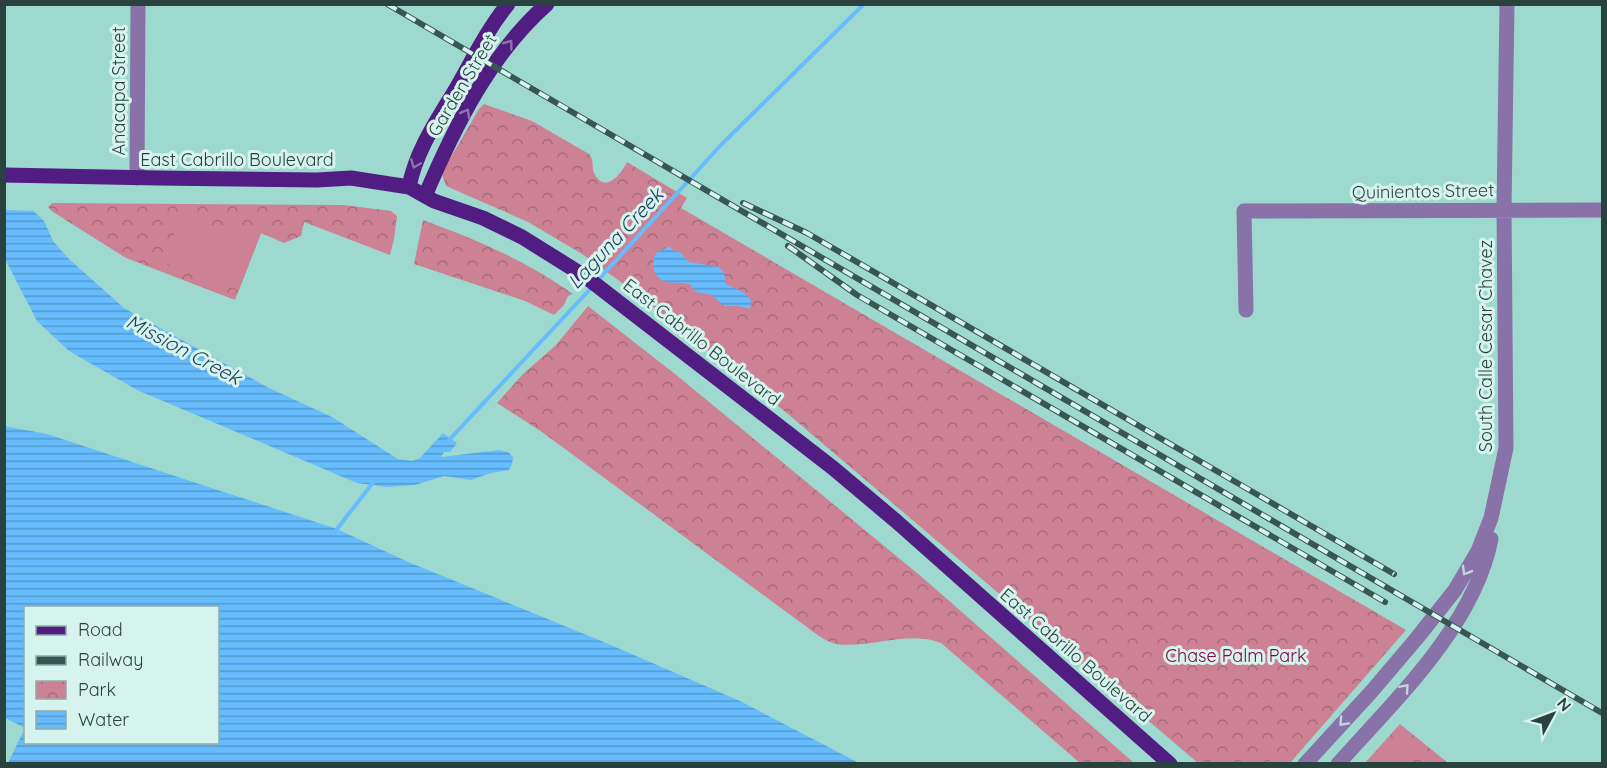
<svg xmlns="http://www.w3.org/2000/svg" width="1607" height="768" viewBox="0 0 1607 768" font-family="Quicksand,sans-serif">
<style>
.park{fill:url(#park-crowns)}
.garden{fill:#cd8194}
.water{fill:url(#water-rules);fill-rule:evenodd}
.pier{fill:#9ed9cf}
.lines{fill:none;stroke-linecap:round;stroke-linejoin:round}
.stream{stroke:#66bcfd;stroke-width:4}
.minor{stroke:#8872a7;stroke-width:15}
.major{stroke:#521d82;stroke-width:15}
.rail-casing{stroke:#395752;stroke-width:6}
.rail{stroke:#d6f3ee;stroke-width:4;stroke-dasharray:11;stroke-linecap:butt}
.oneway{stroke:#8773ad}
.oneway2{stroke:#c2d3dc}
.labels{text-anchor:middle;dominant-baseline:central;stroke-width:6;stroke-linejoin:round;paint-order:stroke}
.street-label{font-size:18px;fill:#29423e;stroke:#d6f3ee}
.park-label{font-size:18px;fill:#83053e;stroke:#d6f3ee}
.water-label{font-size:20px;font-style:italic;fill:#193d57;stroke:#d6f3ee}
</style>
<defs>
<pattern id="park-crowns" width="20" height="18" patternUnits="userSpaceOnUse" patternTransform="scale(1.5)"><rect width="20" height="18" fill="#cd8194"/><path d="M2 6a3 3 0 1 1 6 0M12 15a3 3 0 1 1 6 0" fill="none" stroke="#a66b7a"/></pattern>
<pattern id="water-rules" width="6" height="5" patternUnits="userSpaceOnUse" patternTransform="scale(1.5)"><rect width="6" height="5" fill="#66bcfd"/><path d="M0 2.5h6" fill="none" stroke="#549ace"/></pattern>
</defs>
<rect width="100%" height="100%" fill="#9ed9cf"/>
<path class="park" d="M 484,104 L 532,121 L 589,154 C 595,161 591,166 594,173 C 605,195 621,174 627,162 L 687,198 L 681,208 L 1406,630 L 1290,763 L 1198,763 L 788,414 L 632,290 L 582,254 L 528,222 L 446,186 L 442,174 L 444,169 L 479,109 Z
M 52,203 L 344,205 L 391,211 L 397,216 L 394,239 L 390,255 L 304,222 L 301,236 L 284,243 L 261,233 L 235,300 L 126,258 L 53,212 L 48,207 Z
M 423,220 C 476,239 526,261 573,294 L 568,296 L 564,305 L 554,315 L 525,301 L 414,264 Z
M 588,306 L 680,378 L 923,578 L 1134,763 L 1080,763 L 941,643 C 907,630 871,649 836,644 C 830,643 824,639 819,636 L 542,432 L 497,403 L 523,374 L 556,345 Z
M 1400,724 L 1448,763 L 1364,764 Z"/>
<path class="garden" d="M 187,216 L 223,230 L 226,225 L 230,226 L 233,222 L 261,233 L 239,290 L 163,262 L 180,218 L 184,219 Z
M 1399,739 L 1413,752 L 1404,763 L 1377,763 Z"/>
<path class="water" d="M 4,183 L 44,221 L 53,241 L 69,259 L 124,308 L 138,316 L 269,388 L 332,417 L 398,459 L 412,461 L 420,458 L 443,433 L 457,443 L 450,452 L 444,452 L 441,457 L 499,450 L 508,452 L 513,457 L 512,464 L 509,470 L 491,473 L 471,480 L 444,476 L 415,485 L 387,487 L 357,483 L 137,390 L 69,351 L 37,321 L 5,259 Z
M 667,247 L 670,247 L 676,252 L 680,252 L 689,262 L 719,267 L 724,273 L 726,284 L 743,292 L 751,300 L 750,309 L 739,306 L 724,306 L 712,295 L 696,292 L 689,284 C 681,282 671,284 664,281 C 652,276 650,260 658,251 L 663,250 Z
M 4,426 L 47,434 L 337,529 L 406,561 L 611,645 L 740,701 L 859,763 L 5,763 ZM 26,608 L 218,608 L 218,742 L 26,742 Z"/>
<path class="pier" d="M 5,180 L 38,211 L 5,210 Z
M 5,718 L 25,728 L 8,763 L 5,763 Z"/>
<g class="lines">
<path class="stream" d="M 598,280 L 721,145 L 864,4
M 449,440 L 593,286
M 337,529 L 375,480"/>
<path class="minor" d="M 137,178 L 138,4
M 1246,310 L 1244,211 L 1602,210
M 1305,764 L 1372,691 L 1417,638 L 1455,590 L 1478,551 L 1491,518 L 1506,448 L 1504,209 L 1507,4
M 1338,764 C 1395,700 1474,626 1491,539"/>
<path class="major" d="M 4,175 L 157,178 L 317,180 L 351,178 L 409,187 L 434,201 L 483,218 L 522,237 L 586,277 L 833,468 L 896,521 L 1170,764
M 409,187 C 416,150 438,119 457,87 C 473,59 487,30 508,4
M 425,196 C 454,128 490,54 547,4"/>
<defs>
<path id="rail" d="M 387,4 L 1602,713
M 743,203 L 807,233 L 1394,574
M 788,246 L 857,295 L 1385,602"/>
</defs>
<use href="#rail" class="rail-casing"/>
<use href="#rail" class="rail"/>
</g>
<defs><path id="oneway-chevron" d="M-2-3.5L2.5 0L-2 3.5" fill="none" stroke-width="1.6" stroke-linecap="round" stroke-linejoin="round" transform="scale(1.5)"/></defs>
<g class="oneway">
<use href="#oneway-chevron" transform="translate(509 44) rotate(-53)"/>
<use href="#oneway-chevron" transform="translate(466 113) rotate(-61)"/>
<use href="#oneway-chevron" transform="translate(415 164) rotate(112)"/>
</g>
<g class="oneway2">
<use href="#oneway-chevron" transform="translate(1466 571) rotate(120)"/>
<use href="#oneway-chevron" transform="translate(1405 688) rotate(-49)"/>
<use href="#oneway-chevron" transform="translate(1343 722) rotate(133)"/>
</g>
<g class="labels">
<g class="street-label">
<text transform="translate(462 85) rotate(-59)">Garden Street</text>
<text transform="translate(118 91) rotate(-90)">Anacapa Street</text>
<text x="237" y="159">East Cabrillo Boulevard</text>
<text transform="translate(1423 191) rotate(-1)">Quinientos Street</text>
<text transform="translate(702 342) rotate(38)">East Cabrillo Boulevard</text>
<text transform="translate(1485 346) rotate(-90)">South Calle Cesar Chavez</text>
<text transform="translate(1076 655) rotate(41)">East Cabrillo Boulevard</text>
</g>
<g class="park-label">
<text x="1236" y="655">Chase Palm Park</text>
</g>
<g class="water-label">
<text transform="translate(615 238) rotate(-47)">Laguna Creek</text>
<text transform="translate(184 349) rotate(28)">Mission Creek</text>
</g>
</g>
<rect width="1607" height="768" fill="none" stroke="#29423e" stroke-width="12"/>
<rect x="24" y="606" width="195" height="138" fill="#d6f3ee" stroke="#91aca8" stroke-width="1.5"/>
<rect x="36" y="626" width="30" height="9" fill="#521d82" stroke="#91aca8" stroke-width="1.5"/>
<text x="78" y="636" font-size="18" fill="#29423e">Road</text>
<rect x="36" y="656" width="30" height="9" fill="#395752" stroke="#91aca8" stroke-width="1.5"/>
<text x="78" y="666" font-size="18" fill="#29423e">Railway</text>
<rect x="36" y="681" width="30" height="18" fill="url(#park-crowns)" stroke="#91aca8" stroke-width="1.5"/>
<text x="78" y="696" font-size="18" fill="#29423e">Park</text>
<rect x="36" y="711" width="30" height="18" fill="url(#water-rules)" stroke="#91aca8" stroke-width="1.5"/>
<text x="78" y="726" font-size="18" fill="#29423e">Water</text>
<g transform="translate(1553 714) rotate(49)" stroke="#d6f3ee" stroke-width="4.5" paint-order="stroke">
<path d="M0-4.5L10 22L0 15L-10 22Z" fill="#29423e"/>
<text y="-9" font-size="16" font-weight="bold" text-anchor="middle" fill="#29423e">N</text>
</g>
</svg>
